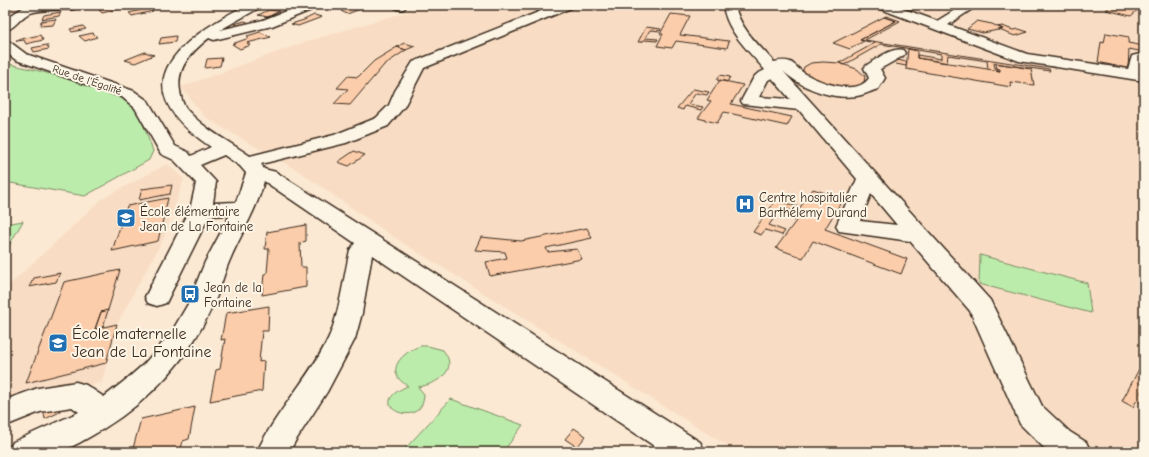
<svg xmlns="http://www.w3.org/2000/svg" width="1149" height="457" viewBox="0 0 1149 457" font-family="'Comic Neue',sans-serif">
<style>
.built{fill:#f8ddc4}
.green{fill:#bcecab;stroke:#7c8b64}
.building{fill:#fccdaa;stroke:#3b2a1e}
.lines{fill:none;stroke-linecap:round;stroke-linejoin:round}
.minor-casing{stroke:#3b2a1e;stroke-width:3}
.minor{fill:#fcf5e5;fill-rule:evenodd}
.rail-casing{stroke:#3b2a1e;stroke-width:3}
.rail{stroke:#fcf5e5;stroke-width:2;stroke-dasharray:5.5;stroke-linecap:butt}
.labels{text-anchor:middle;dominant-baseline:central;stroke-width:4;stroke-linejoin:round;paint-order:stroke}
.far-street-label{font-size:11px;fill:#3b2a1e;stroke:#fcf5e5}
.poi-label{font-size:13px;fill:#3b2a1e;stroke:#fcf5e5;text-anchor:start}
.near-poi-label{font-size:16px;fill:#3b2a1e;stroke:#fcf5e5;text-anchor:start}
</style>
<rect width="100%" height="100%" fill="#fce9d3"/>
<filter id="ink" filterUnits="userSpaceOnUse"><feTurbulence type="fractalNoise" baseFrequency=".025" numOctaves="2"/><feDisplacementMap in="SourceGraphic" scale="8" xChannelSelector="R" yChannelSelector="G"/><feConvolveMatrix kernelMatrix="1 2 1 2 8 2 1 2 1" color-interpolation-filters="sRGB"/></filter>
<g filter="url(#ink)">
<path class="built" d="M 5,5 L 31,5 L 5,20 Z
M 429,5 L 1144,5 L 1144,452 L 737,452 L 392,236 L 300,172 L 221,127 L 204,116 L 181,87 L 305,42 Z
M 167,164 L 184,179 L 164,238 L 117,324 L 102,382 L 61,393 L 39,386 L 5,400 L 5,289 L 103,198 Z"/>
<path class="green" d="M 5,63 C 49,73 96,84 136,105 L 153,151 L 149,160 L 85,196 L 5,182 Z
M 23,221 L 7,249 L 5,249 L 5,224 Z
M 980,255 L 1087,283 L 1091,313 L 979,284 Z
M 420,346 L 428,346 L 443,350 C 460,371 437,384 418,387 L 424,394 C 424,433 359,405 408,386 C 383,372 401,353 420,346 Z
M 451,399 L 523,425 L 503,452 L 402,452 Z"/>
<path class="building" d="M 278,5 L 293,5 L 280,9 L 273,6 Z
M 357,5 L 371,5 L 347,14 L 341,11 Z
M 1112,5 L 1143,5 L 1131,16 L 1106,10 Z
M 116,6 L 119,9 L 102,13 L 99,10 Z
M 150,8 L 153,11 L 132,16 L 129,13 Z
M 269,10 L 279,11 L 268,17 L 258,15 Z
M 61,12 L 59,16 L 42,19 L 44,15 Z
M 671,14 L 690,16 L 680,35 L 729,41 L 727,48 L 676,41 L 672,48 L 657,46 L 663,34 L 660,34 Z
M 314,15 L 322,17 L 298,26 L 291,24 L 304,20 Z
M 886,16 L 900,21 L 865,40 L 1049,69 L 1050,71 L 994,63 L 995,68 L 1000,69 L 1000,71 L 988,69 L 987,61 L 948,55 L 947,63 L 917,58 L 917,55 L 941,59 L 941,54 L 881,44 L 844,65 L 839,63 L 875,43 L 860,40 L 896,21 L 884,17 Z
M 884,17 L 896,21 L 860,40 L 864,41 L 850,49 L 833,43 Z
M 56,19 L 53,25 L 40,26 L 41,21 Z
M 245,21 L 252,24 L 241,27 L 234,24 Z
M 977,21 L 992,24 L 1003,29 L 983,33 L 967,29 Z
M 83,26 L 86,29 L 72,32 L 70,29 Z
M 1002,26 L 1013,30 L 1019,29 L 1028,32 L 1015,36 L 999,30 L 1003,29 L 998,27 Z
M 646,27 L 661,29 L 660,31 L 650,30 L 645,38 L 658,39 L 657,41 L 644,40 L 642,42 L 638,42 Z
M 260,32 L 271,37 L 247,43 L 251,45 L 240,49 L 232,44 L 249,38 L 247,36 Z
M 93,33 L 97,37 L 85,41 L 79,36 Z
M 1106,33 L 1129,37 L 1128,43 L 1144,46 L 1144,52 L 1129,49 L 1128,69 L 1098,62 L 1101,42 L 1104,43 Z
M 40,35 L 43,40 L 26,44 L 24,40 L 17,41 L 16,40 Z
M 176,36 L 175,42 L 159,44 L 161,38 Z
M 404,43 L 415,46 L 406,50 L 397,47 Z
M 47,45 L 49,49 L 34,52 L 32,48 Z
M 397,47 L 406,50 L 384,65 L 350,105 L 334,104 L 348,89 L 337,88 L 348,76 L 358,77 L 374,61 Z
M 908,49 L 917,51 L 917,58 L 1000,71 L 997,69 L 996,63 L 1031,69 L 1034,85 L 1010,82 L 1011,87 L 906,69 Z
M 145,52 L 154,55 L 135,63 L 125,60 Z
M 222,58 L 220,66 L 205,68 L 207,59 Z
M 897,60 L 907,62 L 906,66 L 896,64 Z
M 823,62 L 839,63 L 857,69 L 865,76 L 864,82 L 857,87 L 843,88 L 810,80 L 802,73 L 804,67 L 811,63 Z
M 720,75 L 730,77 L 727,82 L 717,80 Z
M 720,80 L 743,85 L 731,104 L 792,117 L 787,126 L 724,112 L 717,123 L 698,118 L 711,101 L 707,100 Z
M 693,89 L 709,92 L 707,95 L 696,93 L 688,104 L 703,107 L 701,110 L 685,106 L 683,110 L 677,108 Z
M 354,151 L 365,155 L 349,166 L 338,162 Z
M 172,185 L 170,194 L 139,200 L 142,189 Z
M 813,189 L 843,199 L 825,229 L 907,259 L 901,274 L 813,241 L 803,258 L 776,248 L 796,221 L 792,219 Z
M 168,198 L 158,241 L 112,251 L 127,206 Z
M 776,200 L 798,207 L 795,212 L 782,207 L 769,225 L 785,231 L 782,235 L 765,230 L 761,235 L 753,232 Z
M 306,225 L 306,241 L 300,243 L 301,267 L 306,267 L 306,287 L 262,295 L 264,274 L 267,273 L 269,249 L 265,249 L 267,232 Z
M 587,228 L 592,238 L 546,248 L 548,252 L 577,249 L 582,259 L 490,276 L 486,262 L 507,258 L 505,252 L 475,250 L 481,237 L 521,241 Z
M 120,270 L 108,310 L 101,312 L 95,329 L 117,324 L 106,363 L 26,383 L 64,282 Z
M 60,273 L 56,282 L 29,287 L 34,278 Z
M 269,306 L 268,331 L 262,331 L 259,362 L 264,361 L 262,391 L 210,401 L 216,370 L 220,369 L 225,339 L 221,340 L 226,313 Z
M 108,310 L 103,327 L 95,329 L 101,312 Z
M 1144,360 L 1144,387 L 1141,393 L 1144,394 L 1144,403 L 1137,400 L 1133,407 L 1122,401 Z
M 58,403 L 60,412 L 45,419 L 43,409 Z
M 195,407 L 189,439 L 183,441 L 180,452 L 132,452 L 141,419 Z
M 574,428 L 586,436 L 577,447 L 565,439 Z"/>
<g class="lines">
<defs>
<path id="minor" d="M 27,5 L 79,5 L 77,8 L 73,9 C 61,10 38,9 28,14 C 20,18 14,29 5,31 L 5,19 Z
M 246,5 L 261,5 L 259,8 L 220,30 L 263,20 L 301,5 L 318,5 L 316,8 L 272,26 L 214,40 L 209,38 C 191,52 176,68 180,91 C 181,98 183,106 188,111 C 205,130 230,142 250,156 L 334,135 L 376,118 L 389,105 L 395,91 L 413,62 L 556,5 L 573,5 L 571,8 L 424,68 L 404,107 L 388,126 L 346,143 L 261,164 L 264,169 L 276,172 L 700,442 L 705,452 L 663,452 L 372,255 L 362,313 L 355,339 L 327,392 L 296,440 L 289,452 L 257,452 C 276,411 309,379 328,339 C 339,317 344,275 350,250 L 355,243 L 264,181 C 257,210 240,235 229,262 C 223,276 220,291 213,305 C 190,357 152,399 103,429 C 92,436 68,450 57,452 C 41,455 24,452 8,452 L 13,442 L 79,412 L 72,407 L 40,412 L 5,426 L 5,400 L 38,388 L 76,382 L 86,385 L 104,397 L 128,378 L 144,364 L 171,333 L 188,304 L 205,262 L 230,215 L 209,216 L 166,303 L 157,306 L 148,303 L 145,297 L 190,210 L 196,183 L 174,160 L 161,154 L 135,108 L 122,97 L 16,60 L 5,52 L 5,41 L 10,42 L 26,54 L 134,91 L 148,101 L 175,146 L 188,152 L 191,156 L 211,147 C 119,86 176,42 246,5 ZM 224,155 L 240,166 L 246,173 L 236,202 L 213,203 L 216,182 L 200,165 Z
M 393,5 L 405,5 L 406,6 L 404,9 C 399,10 396,10 393,5 Z
M 723,5 L 735,5 C 739,28 759,45 774,62 C 779,61 785,60 790,62 C 795,64 799,70 804,73 C 819,82 857,97 869,78 L 864,68 L 867,65 C 877,59 891,47 903,50 L 905,53 L 903,56 L 880,69 L 885,78 L 878,89 C 871,91 864,95 857,96 C 832,100 801,88 783,71 L 990,300 L 1042,406 L 1070,432 L 1086,442 L 1091,452 L 1048,452 L 1020,424 L 970,311 L 910,241 L 839,231 L 836,226 L 857,179 L 799,110 L 743,104 L 741,101 L 754,77 L 757,74 L 765,70 C 749,51 726,31 723,5 ZM 772,78 L 790,99 L 759,97 L 768,80 ZM 871,194 L 897,225 L 860,221 Z
M 876,5 L 893,5 L 937,21 L 963,5 L 978,5 L 948,25 L 1027,54 L 1128,69 L 1132,56 L 1144,53 L 1143,70 L 1144,81 L 1019,61 L 878,8 Z"/>
</defs>
<use href="#minor" class="minor-casing"/>
<use href="#minor" class="minor"/>
<defs>
<path id="rail" d="M 5,9 L 15,5"/>
</defs>
<use href="#rail" class="rail-casing"/>
<use href="#rail" class="rail"/>
</g>
</g>
<defs>
<symbol id="hospital-square" viewBox="-11 -11 22 22"><rect x="-9" y="-9" width="18" height="18" rx="4" fill="#1f6fb2" stroke="#fcf5e5"/><path d="M-5-5h3v3.5h4V-5h3V5h-3V1.5h-4V5h-3Z" fill="#fff"/></symbol>
<symbol id="school-square" viewBox="-11 -11 22 22"><rect x="-9" y="-9" width="18" height="18" rx="4" fill="#1f6fb2" stroke="#fcf5e5"/><path d="M0-5L7-2L0 1L-7-2ZM-4 1L0 2.5L4 1V4Q0 6-4 4Z" fill="#fff"/></symbol>
<symbol id="bus-square" viewBox="-11 -11 22 22"><rect x="-9" y="-9" width="18" height="18" rx="4" fill="#1f6fb2" stroke="#fcf5e5"/><path d="M-5-6H5V4H4V6H2V4H-2V6H-4V4H-5ZM-3.5-4V0h7V-4ZM-3.5 1.2v1.5H-2V1.2ZM2 1.2v1.5H3.5V1.2Z" fill="#fff"/></symbol>
</defs>
<g fill-rule="evenodd">
<use href="#hospital-square" x="734" y="193" width="22" height="22"/>
<use href="#school-square" x="115" y="207" width="22" height="22"/>
<use href="#bus-square" x="179" y="283" width="22" height="22"/>
<use href="#school-square" x="47" y="332" width="22" height="22"/>
</g>
<g class="labels">
<g class="far-street-label">
<text transform="translate(87 80) rotate(19)">Rue de l'Égalité</text>
</g>
<g class="poi-label">
<text x="759" y="197">Centre hospitalier<tspan x="759" dy="15">Barthélemy Durand</tspan></text>
<text x="140" y="211">École élémentaire<tspan x="140" dy="15">Jean de La Fontaine</tspan></text>
<text x="204" y="287">Jean de la<tspan x="204" dy="15">Fontaine</tspan></text>
</g>
<g class="near-poi-label">
<text x="72" y="334">École maternelle<tspan x="72" dy="18">Jean de La Fontaine</tspan></text>
</g>
</g>
<rect width="1149" height="457" fill="none" stroke="#fcf5e5" stroke-width="20"/>
<rect x="10" y="10" width="1129" height="437" fill="none" stroke="#3b2a1e" stroke-width="1.5" filter="url(#ink)"/>
</svg>
